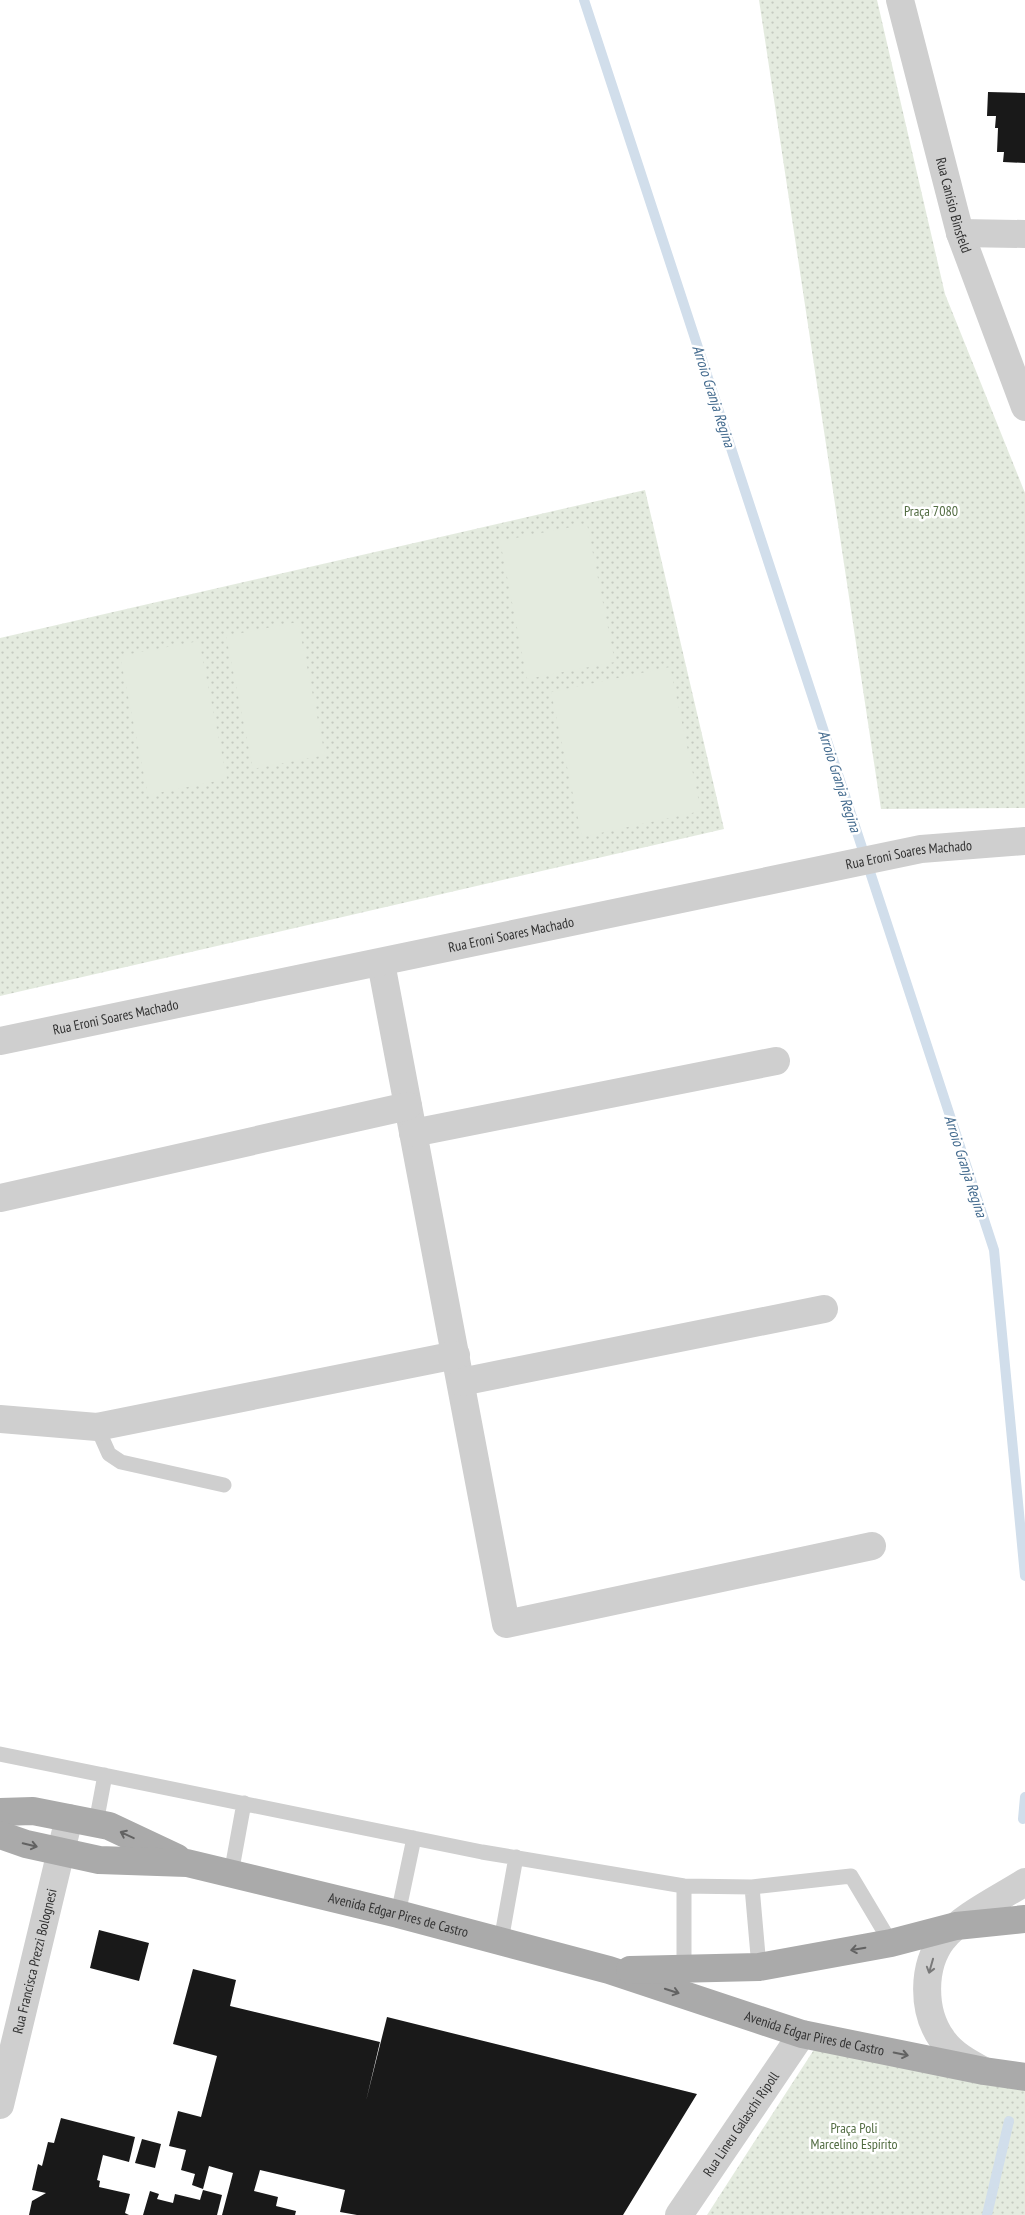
<svg xmlns="http://www.w3.org/2000/svg" width="1025" height="2215" viewBox="0 0 1025 2215" font-family="'PT Sans Narrow',sans-serif">
<style>
.park{fill:url(#park-dots)}
.garden{fill:#e4ebdf}
.lines{fill:none;stroke-linecap:round;stroke-linejoin:round}
.stream{stroke:#d1deeb;stroke-width:10}
.building{fill:#191919}
.service{stroke:#cfcfcf;stroke-width:15}
.minor{stroke:#cfcfcf;stroke-width:28}
.tertiary{stroke:#cfcfcf;stroke-width:28}
.primary{stroke:#aaa;stroke-width:28}
.oneway{stroke:#626262}
.oneway2{stroke:#797979}
.labels{text-anchor:middle;dominant-baseline:central;stroke-width:5;stroke-linejoin:round;paint-order:stroke}
.street-label{font-size:14px;fill:#323232;stroke:#fff}
.park-label{font-size:14px;fill:#526c42;stroke:#fff}
.water-label{font-size:15px;font-style:italic;fill:#456c8f;stroke:#fff}
</style>
<defs>
<pattern id="park-dots" width="8" height="8" patternUnits="userSpaceOnUse" patternTransform="scale(1.25)"><rect width="8" height="8" fill="#e4ebdf"/><path d="M2 2h.1M6 6h.1" fill="none" stroke="#c4cac0" stroke-width="1.8" stroke-linecap="round"/></pattern>
</defs>
<rect width="100%" height="100%" fill="#fff"/>
<path class="park" d="M 759,0 L 877,0 L 945,294 L 1025,493 L 1025,808 L 881,809 Z
M 645,490 L 724,829 L 0,996 L 0,638 Z
M 815,2048 L 1025,2085 L 1025,2215 L 707,2215 Z"/>
<path class="garden" d="M 587,524 L 615,662 L 527,679 L 500,541 Z
M 298,622 L 325,755 L 253,769 L 226,636 Z
M 199,641 L 227,779 L 148,795 L 120,656 Z
M 670,667 L 701,811 L 582,837 L 551,692 Z"/>
<g class="lines">
<path class="stream" d="M 584,0 L 994,1250 L 1025,1576
M 1023,1819 L 1025,1797
M 987,2215 L 1009,2121"/>
</g>
<path class="building" d="M 988,92 L 1025,93 L 1025,163 L 1003,162 L 1004,152 L 997,152 L 998,128 L 995,128 L 996,116 L 987,116 Z
M 99,1930 L 149,1943 L 139,1981 L 90,1968 Z
M 193,1969 L 236,1980 L 230,2006 L 380,2042 L 366,2101 L 387,2017 L 697,2094 L 623,2215 L 357,2215 L 340,2212 L 345,2190 L 260,2170 L 254,2191 L 278,2197 L 276,2206 L 296,2211 L 295,2215 L 222,2215 L 233,2173 L 209,2166 L 203,2189 L 192,2185 L 195,2174 L 181,2170 L 186,2150 L 169,2146 L 178,2111 L 201,2117 L 217,2056 L 173,2044 Z
M 61,2118 L 135,2137 L 129,2162 L 103,2155 L 97,2180 L 100,2181 L 99,2187 L 130,2194 L 125,2213 L 129,2215 L 29,2215 L 32,2201 L 46,2193 L 32,2190 L 38,2164 L 42,2166 L 48,2142 L 54,2143 Z
M 142,2139 L 161,2144 L 155,2168 L 135,2163 Z
M 203,2190 L 222,2195 L 217,2215 L 143,2215 L 150,2191 L 159,2194 L 157,2199 L 173,2203 L 175,2194 L 200,2200 Z"/>
<g class="lines">
<path class="service" d="M 97,1427 L 109,1454 L 121,1462 L 224,1485
M 0,1754 L 482,1852 L 684,1886 L 752,1887 L 851,1876 L 891,1943
M 96,1823 L 105,1775
M 231,1874 L 244,1803
M 684,1886 L 684,1969
M 752,1887 L 759,1967
M 398,1914 L 414,1838
M 501,1941 L 516,1857"/>
<g class="minor">
<path id="s1" d="M 900,0 L 960,233 L 1025,407"/>
<path d="M 960,233 L 1025,234"/>
<path d="M 381,963 L 506,1624 L 872,1546"/>
<path id="s2" d="M 0,1041 L 921,849 L 1025,841"/>
<path d="M 413,1133 L 776,1061"/>
<path d="M 0,1198 L 408,1106"/>
<path d="M 461,1382 L 824,1309"/>
<path d="M 0,1419 L 97,1427 L 456,1355"/>
<path id="s3" d="M 0,2105 L 69,1818"/>
<path id="s4" d="M 679,2215 L 802,2034"/>
</g>
<path class="tertiary" d="M 984,2071 C 969,2063 952,2054 942,2039 C 922,2011 922,1966 943,1939 C 962,1916 1000,1898 1025,1882"/>
<g class="primary">
<path d="M 0,1812 L 33,1811 L 109,1826 L 177,1858"/>
<path id="s5" d="M 0,1835 L 26,1844 L 99,1860 L 187,1863 L 398,1914 L 609,1970 L 802,2034 L 984,2071 L 1025,2077"/>
<path d="M 630,1970 L 759,1967 L 891,1943 L 956,1926 L 1025,1919"/>
</g>
</g>
<defs><path id="oneway-shaft" d="M-6 0H5M1.5-3L5.5 0L1.5 3" fill="none" stroke-width="1.6" stroke-linecap="round" stroke-linejoin="round" transform="scale(1.25)"/></defs>
<g class="oneway">
<use href="#oneway-shaft" transform="translate(127 1835) rotate(-155)"/>
<use href="#oneway-shaft" transform="translate(30 1845) rotate(14)"/>
<use href="#oneway-shaft" transform="translate(858 1949) rotate(170)"/>
<use href="#oneway-shaft" transform="translate(672 1991) rotate(18)"/>
<use href="#oneway-shaft" transform="translate(901 2054) rotate(12)"/>
</g>
<use class="oneway2" href="#oneway-shaft" transform="translate(931 1966) rotate(106)"/>
<g class="labels">
<g class="street-label">
<text stroke="none"><textPath href="#s1" startOffset="212">Rua Canísio Binsfeld</textPath></text>
<text stroke="none"><textPath href="#s2" startOffset="928">Rua Eroni Soares Machado</textPath></text>
<text stroke="none"><textPath href="#s2" startOffset="522">Rua Eroni Soares Machado</textPath></text>
<text stroke="none"><textPath href="#s2" startOffset="118">Rua Eroni Soares Machado</textPath></text>
<text stroke="none"><textPath href="#s5" startOffset="408">Avenida Edgar Pires de Castro</textPath></text>
<text stroke="none"><textPath href="#s3" startOffset="148">Rua Francisca Prezzi Bolognesi</textPath></text>
<text stroke="none"><textPath href="#s5" startOffset="841">Avenida Edgar Pires de Castro</textPath></text>
<text stroke="none"><textPath href="#s4" startOffset="110">Rua Lineu Galaschi Ripoll</textPath></text>
</g>
<g class="park-label">
<text x="931" y="511">Praça 7080</text>
<text x="854" y="2128">Praça Poli<tspan x="854" dy="16">Marcelino Espírito</tspan></text>
</g>
<g class="water-label">
<text transform="translate(714 396) rotate(72)">Arroio Granja Regina</text>
<text transform="translate(840 781) rotate(72)">Arroio Granja Regina</text>
<text transform="translate(966 1166) rotate(72)">Arroio Granja Regina</text>
</g>
</g>
</svg>
